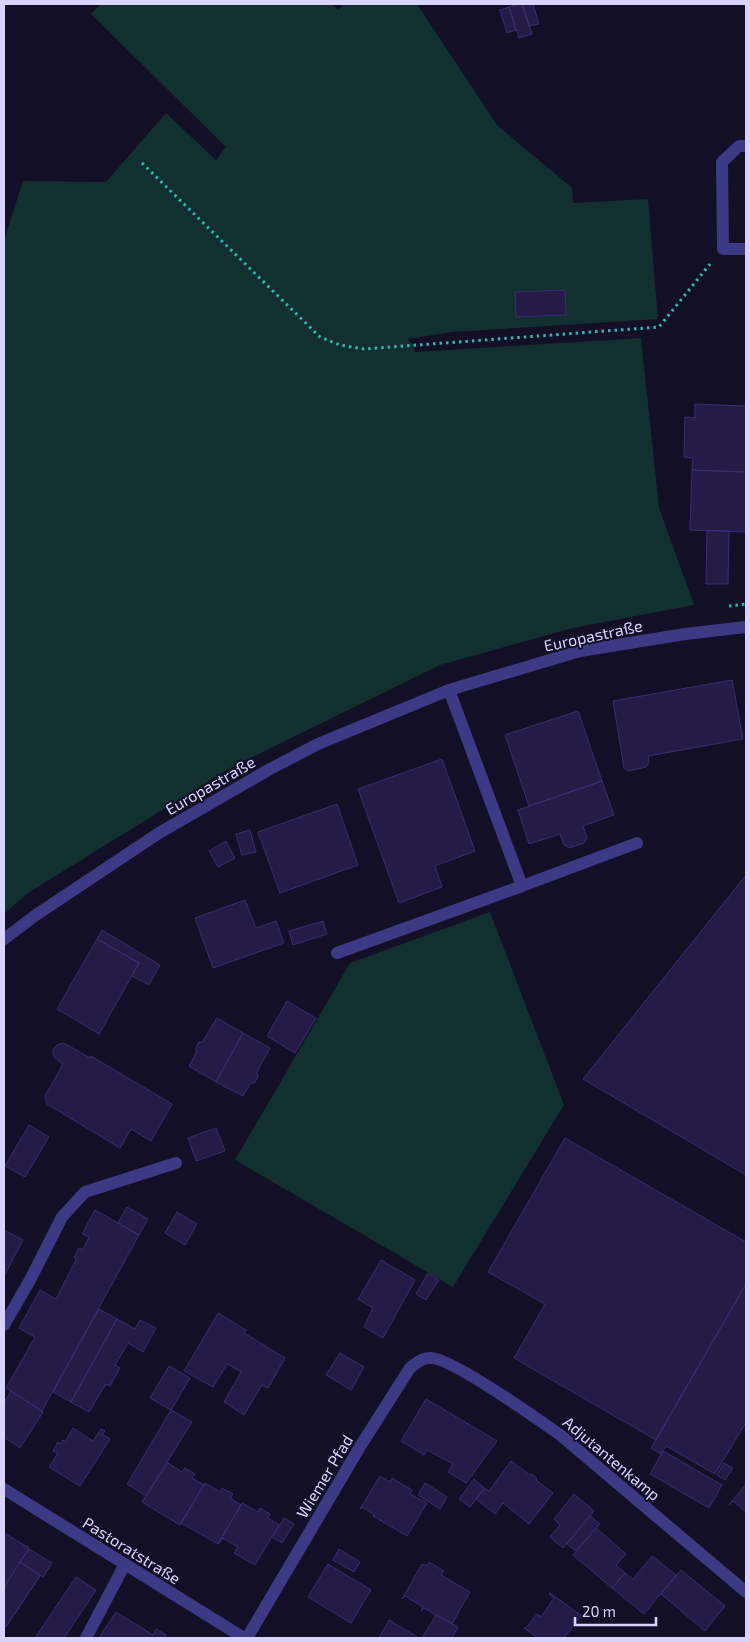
<svg xmlns="http://www.w3.org/2000/svg" width="750" height="1642" viewBox="0 0 750 1642" font-family="'Exo 2',sans-serif">
<style>
.green{fill:#12302f}
.building{fill:#241b47;stroke:#3b2d73}
.lines{fill:none;stroke-linecap:round;stroke-linejoin:round}
.path{stroke:#2fb8b0;stroke-width:3;stroke-dasharray:2.5 4;stroke-linecap:butt}
.minor{stroke:#3d3a85;stroke-width:12}
.labels{text-anchor:middle;dominant-baseline:central;stroke-width:4;stroke-linejoin:round;paint-order:stroke}
.street-label{font-size:16px;fill:#d9d4ff;stroke:#130f26}
</style>
<rect width="100%" height="100%" fill="#130f26"/>
<path class="green" d="M 101,4 L 331,4 L 338,10 L 344,4 L 417,4 L 497,125 L 572,188 L 573,203 L 648,199 L 658,319 L 453,332 L 408,339 L 413,345 L 415,352 L 641,338 L 659,508 L 694,605 L 573,628 L 440,665 L 230,768 L 28,893 L 4,914 L 4,240 L 23,181 L 106,182 L 166,113 L 216,160 L 226,147 L 91,14 Z
M 490,912 L 564,1105 L 453,1287 L 235,1160 L 350,963 Z"/>
<path class="building" d="M 519,4 L 522,4 L 532,34 L 519,38 L 509,7 Z
M 522,4 L 533,4 L 539,24 L 529,26 Z
M 509,7 L 516,30 L 507,33 L 500,10 Z
M 565,290 L 566,315 L 516,317 L 515,292 Z
M 695,404 L 746,406 L 746,472 L 692,470 L 693,458 L 684,457 L 685,417 L 695,418 Z
M 692,470 L 746,472 L 746,532 L 690,530 Z
M 707,530 L 729,531 L 728,584 L 706,584 Z
M 732,680 L 743,739 L 648,756 L 649,762 L 646,767 L 629,771 L 624,768 L 613,701 Z
M 578,711 L 602,781 L 529,806 L 505,735 Z
M 442,759 L 475,851 L 435,866 L 442,887 L 399,903 L 358,789 Z
M 602,781 L 614,815 L 583,826 L 587,838 L 584,843 L 569,848 L 564,845 L 560,834 L 529,844 L 518,810 Z
M 337,804 L 358,865 L 280,893 L 258,832 Z
M 250,830 L 256,852 L 242,855 L 236,834 Z
M 226,841 L 235,858 L 218,867 L 209,851 Z
M 746,875 L 746,1175 L 583,1079 Z
M 245,900 L 256,928 L 276,921 L 284,943 L 213,968 L 195,918 Z
M 323,921 L 327,934 L 293,945 L 289,931 Z
M 102,930 L 160,965 L 149,985 L 132,976 L 139,963 L 97,939 Z
M 97,939 L 139,963 L 99,1034 L 57,1009 Z
M 287,1001 L 316,1018 L 295,1053 L 267,1036 Z
M 217,1018 L 243,1033 L 216,1082 L 189,1066 L 196,1053 L 196,1048 L 198,1043 L 203,1041 Z
M 243,1033 L 270,1048 L 257,1072 L 258,1077 L 255,1082 L 250,1084 L 243,1096 L 216,1082 Z
M 64,1043 L 90,1058 L 91,1056 L 172,1104 L 151,1141 L 131,1129 L 120,1148 L 47,1104 L 45,1096 L 63,1064 L 55,1058 L 53,1054 L 53,1049 L 57,1045 Z
M 29,1125 L 49,1137 L 25,1177 L 5,1166 Z
M 216,1128 L 225,1151 L 196,1161 L 188,1138 Z
M 565,1138 L 746,1242 L 746,1284 L 656,1440 L 514,1358 L 545,1304 L 488,1272 Z
M 127,1207 L 148,1219 L 139,1235 L 118,1223 Z
M 95,1210 L 139,1235 L 42,1411 L 6,1388 L 35,1337 L 19,1328 L 40,1290 L 56,1299 L 76,1260 L 74,1258 L 79,1248 L 83,1250 L 89,1237 L 82,1234 Z
M 177,1212 L 197,1224 L 185,1245 L 165,1233 Z
M 4,1230 L 23,1240 L 4,1276 Z
M 381,1260 L 415,1280 L 383,1338 L 364,1327 L 373,1308 L 358,1299 Z
M 428,1273 L 439,1280 L 426,1300 L 416,1294 Z
M 746,1284 L 746,1422 L 715,1474 L 666,1446 L 661,1454 L 651,1448 Z
M 99,1309 L 117,1319 L 71,1402 L 53,1392 Z
M 218,1313 L 246,1330 L 244,1333 L 285,1358 L 268,1388 L 262,1385 L 244,1415 L 224,1402 L 241,1372 L 227,1364 L 213,1387 L 184,1371 Z
M 117,1319 L 135,1329 L 140,1320 L 156,1328 L 143,1352 L 128,1343 L 115,1365 L 120,1368 L 110,1386 L 106,1384 L 89,1412 L 71,1402 Z
M 340,1353 L 364,1367 L 351,1390 L 326,1375 Z
M 169,1366 L 190,1378 L 171,1410 L 150,1398 Z
M 11,1391 L 43,1412 L 20,1448 L 4,1437 L 4,1403 Z
M 426,1399 L 497,1441 L 466,1483 L 448,1472 L 453,1464 L 427,1450 L 424,1455 L 401,1441 Z
M 171,1410 L 192,1422 L 146,1496 L 127,1484 Z
M 73,1428 L 93,1441 L 101,1429 L 105,1431 L 102,1434 L 110,1439 L 80,1486 L 49,1467 L 58,1453 L 53,1451 L 58,1442 L 60,1444 L 63,1440 L 65,1442 Z
M 663,1451 L 722,1485 L 709,1508 L 650,1474 Z
M 511,1461 L 530,1475 L 532,1474 L 537,1478 L 536,1480 L 553,1493 L 529,1524 L 503,1503 L 495,1514 L 476,1499 L 484,1488 L 489,1491 Z
M 168,1463 L 182,1472 L 185,1468 L 195,1474 L 192,1478 L 204,1485 L 180,1525 L 142,1502 Z
M 724,1463 L 733,1468 L 725,1480 L 717,1475 Z
M 380,1476 L 390,1482 L 392,1478 L 412,1490 L 410,1494 L 427,1503 L 407,1536 L 373,1516 L 375,1515 L 362,1507 L 360,1509 Z
M 474,1479 L 484,1488 L 470,1507 L 459,1499 Z
M 205,1483 L 220,1492 L 222,1488 L 233,1494 L 230,1498 L 241,1505 L 218,1544 L 181,1523 Z
M 425,1483 L 447,1497 L 440,1509 L 418,1495 Z
M 746,1484 L 746,1512 L 733,1501 L 729,1505 Z
M 574,1494 L 594,1511 L 563,1548 L 550,1537 L 560,1525 L 554,1519 Z
M 242,1503 L 258,1512 L 260,1508 L 270,1514 L 268,1518 L 279,1525 L 255,1565 L 234,1553 L 238,1547 L 223,1538 L 218,1544 Z
M 590,1516 L 600,1524 L 576,1551 L 567,1544 Z
M 284,1518 L 294,1524 L 282,1543 L 272,1537 Z
M 596,1528 L 626,1554 L 616,1565 L 625,1573 L 612,1588 L 573,1555 Z
M 4,1533 L 29,1548 L 4,1587 Z
M 29,1549 L 52,1563 L 43,1577 L 20,1562 Z
M 339,1549 L 360,1562 L 354,1572 L 333,1560 Z
M 652,1556 L 676,1575 L 644,1614 L 612,1588 L 625,1573 L 633,1579 Z
M 20,1562 L 40,1576 L 6,1627 L 4,1625 L 4,1587 Z
M 429,1562 L 444,1571 L 441,1575 L 470,1592 L 452,1624 L 424,1608 L 421,1611 L 423,1607 L 405,1596 L 402,1599 L 422,1564 L 427,1566 Z
M 328,1564 L 371,1590 L 351,1623 L 308,1597 Z
M 681,1570 L 725,1606 L 705,1631 L 661,1594 Z
M 76,1577 L 96,1590 L 64,1638 L 35,1638 Z
M 550,1593 L 582,1616 L 580,1617 L 564,1638 L 538,1638 L 524,1628 L 526,1628 L 537,1614 L 541,1617 L 554,1598 L 549,1594 Z
M 116,1612 L 153,1635 L 156,1629 L 166,1635 L 164,1638 L 99,1638 Z
M 436,1615 L 458,1627 L 452,1638 L 422,1638 Z
M 389,1620 L 419,1638 L 379,1638 Z"/>
<g class="lines">
<path class="path" d="M 142,163 L 320,337 L 340,345 L 364,349 L 659,327 L 710,264
M 729,606 L 746,604"/>
<path class="minor" d="M 746,146 L 739,146 L 722,162 L 723,249 L 746,249
M 449,690 L 522,886 L 637,843
M 4,939 L 36,915 L 159,833 L 270,769 L 318,744 L 449,690 L 580,651 L 685,634 L 746,627
M 337,953 L 522,886
M 4,1325 L 30,1280 L 62,1217 L 85,1192 L 176,1163
M 4,1489 L 244,1638
M 86,1638 L 125,1564
M 247,1638 L 361,1445 L 410,1368 C 416,1363 422,1358 430,1358 C 449,1356 539,1420 559,1434 L 746,1592"/>
</g>
<g class="labels">
<g class="street-label">
<text transform="translate(593 635) rotate(-12)">Europastraße</text>
<text transform="translate(210 785) rotate(-30)">Europastraße</text>
<text transform="translate(612 1458) rotate(40)">Adjutantenkamp</text>
<text transform="translate(324 1476) rotate(-59)">Wiemer Pfad</text>
<text transform="translate(132 1550) rotate(32)">Pastoratstraße</text>
</g>
</g>
<rect width="750" height="1642" fill="none" stroke="#d9d4ff" stroke-width="10"/>
<path d="M575 1617v8h81v-8" fill="none" stroke="#d9d4ff" stroke-width="2.5"/>
<text x="582" y="1617" font-size="15" fill="#d9d4ff" stroke="#130f26" stroke-width="4" paint-order="stroke">20 m</text>
</svg>
